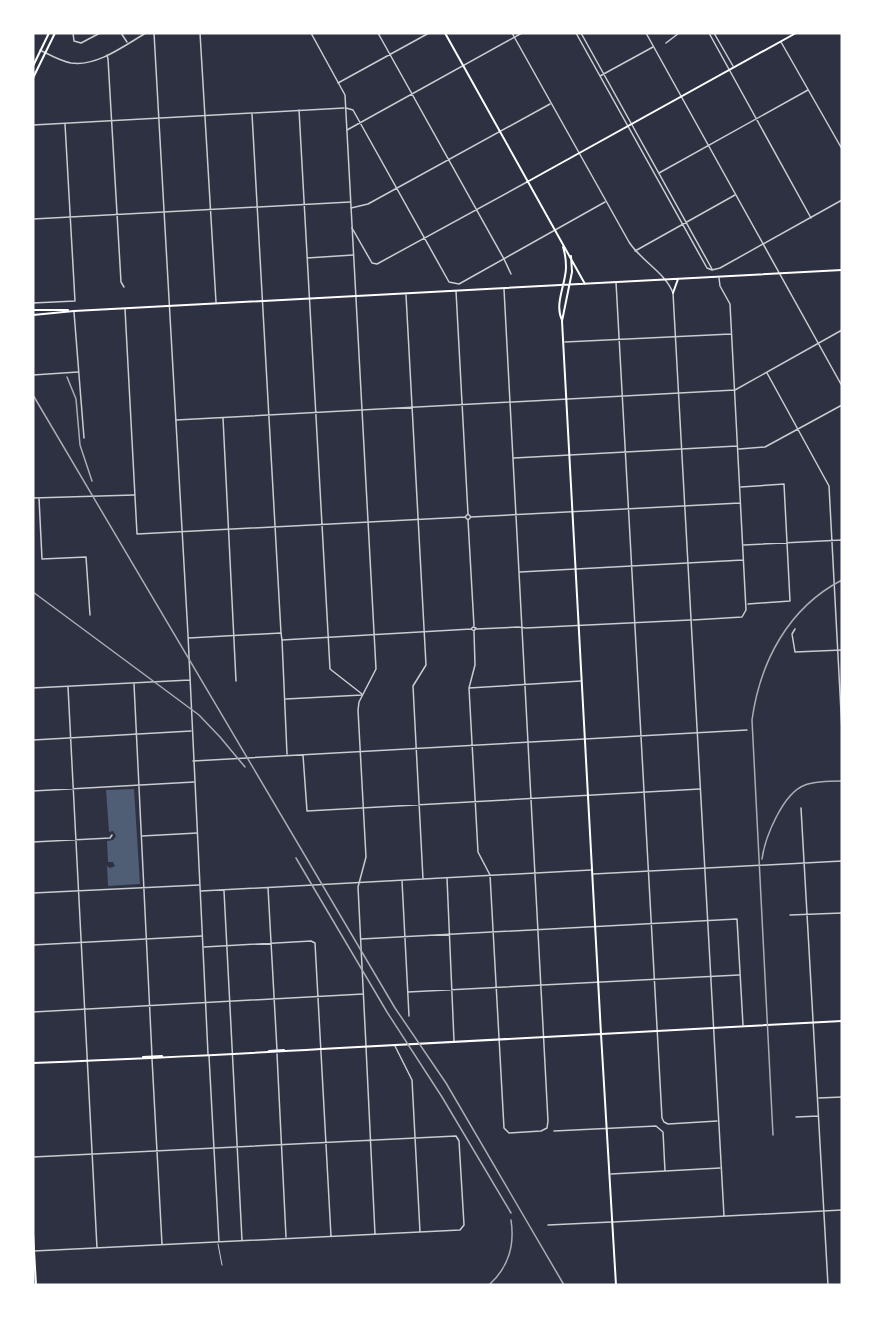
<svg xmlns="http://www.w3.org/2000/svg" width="875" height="1318" viewBox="0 0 875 1318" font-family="Inter,sans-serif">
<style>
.water{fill:#4f5d75}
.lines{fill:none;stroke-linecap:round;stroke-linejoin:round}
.service{stroke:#caccd0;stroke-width:1}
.minor{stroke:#caccd0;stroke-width:1.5}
.tertiary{stroke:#caccd0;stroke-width:1.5}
.secondary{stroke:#fff;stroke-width:2}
.primary{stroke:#fff;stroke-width:2}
.rail{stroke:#abadb3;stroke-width:1.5}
</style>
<rect width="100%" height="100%" fill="#2d3142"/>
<path class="water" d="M 134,789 L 140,884 L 108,886 L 107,866 L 110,868 L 115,866 L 113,862 L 108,862 L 107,841 L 113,840 L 116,836 L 113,831 L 109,832 L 106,790 Z"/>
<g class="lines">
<path class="service" d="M 218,1244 L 222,1265"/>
<path class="minor" d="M 73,33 L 74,41 L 81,43 L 100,33
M 121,33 L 127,42
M 200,33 L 216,302
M 378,33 L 504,259 L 511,274
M 576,33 L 707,268 L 712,270
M 581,33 L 712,269
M 709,33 L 811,218
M 714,33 L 733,66
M 781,42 L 842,149
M 666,43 L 679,33
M 40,50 C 50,55 60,61 71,63 C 97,67 125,45 146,33
M 107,55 L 108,59 L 121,282 L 124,287
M 600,76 L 653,47
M 338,83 L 429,33
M 346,108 L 353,110 L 449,282 L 459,284 L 605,202
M 299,110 L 330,669 L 362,694
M 252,114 L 281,633
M 347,130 L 522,33
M 659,173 L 808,90
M 351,208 L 368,204 L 550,104
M 33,219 L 350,202
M 352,228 L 372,263 L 377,264 L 527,182
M 635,251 L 735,195
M 307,258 L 353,255
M 712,270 L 720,268 L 842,200
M 616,282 L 662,1118 L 664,1122 L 668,1124 L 717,1121
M 456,291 L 468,514
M 406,295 L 426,665 L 413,686 L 423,879
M 33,303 L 75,301 L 65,124
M 125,309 L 137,534 L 465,517
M 74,312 L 84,438
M 565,342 L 731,334
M 767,373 L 829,486 L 842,731
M 33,375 L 78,372
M 223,418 L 236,681
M 176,420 L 735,390 L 842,330
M 739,449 L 765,447 L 842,405
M 514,458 L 737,446
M 741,487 L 784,484 L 790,601 L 748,604
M 33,498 L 134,495
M 39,498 L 42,559 L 86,557 L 90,615
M 468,514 L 471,517 L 468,520 L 465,517 Z
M 471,517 L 740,503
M 468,520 L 474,626
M 744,545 L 842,540
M 520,572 L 743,560
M 693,620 L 742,617 L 746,610 L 730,304 L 720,286 L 719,278
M 795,629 L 792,634 L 795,652 L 842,650
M 474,632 L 475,665 L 469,688 L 478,852 L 490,875 L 504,1128 L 509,1133 L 541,1131 L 547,1128 L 548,1121 L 504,289
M 282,640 L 287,754
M 134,684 L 152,1056
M 68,687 L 97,1248
M 469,688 L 581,681
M 286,699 L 362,695
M 33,740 L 191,731
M 303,755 L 307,811 L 700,789
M 193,761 L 747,730
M 33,791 L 194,782
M 801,808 L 828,1285
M 142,836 L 197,833
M 33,842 L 110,838 L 112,835
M 593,874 L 842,861
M 447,878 L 454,1041
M 402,881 L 409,1016
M 268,888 L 277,1050
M 201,891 L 591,870
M 224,891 L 242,1240
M 33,893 L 199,885
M 790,915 L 842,913
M 361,939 L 737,919 L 743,1025
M 33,945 L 202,936
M 204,947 L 311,941 L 315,943 L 331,1236
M 408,992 L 739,975
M 33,1012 L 363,994
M 395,1046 L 412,1080 L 420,1232
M 366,1047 L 375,1234
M 277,1054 L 286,1237
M 209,1056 L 219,1242
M 152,1059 L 162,1244
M 819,1098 L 842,1097
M 796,1117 L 818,1116
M 554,1131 L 656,1126 L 663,1132 L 665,1171
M 33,1157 L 456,1136 L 459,1141 L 464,1225 L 460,1230 L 34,1251
M 611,1174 L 720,1168
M 548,1225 L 611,1222"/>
<path class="tertiary" d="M 154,33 L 188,635 L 208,1054
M 311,33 L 345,95 L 376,669 L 359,702 L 358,710 L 366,857 L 358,887 L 366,1046
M 512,33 L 629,242 C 641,261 665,272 673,293 L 724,1216
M 646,33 L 842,386
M 33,125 L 344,108
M 473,627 L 476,628 L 474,631 L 471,629 Z
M 476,629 L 518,627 L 526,628 L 690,620
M 189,638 L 281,633 L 282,640 L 471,629
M 33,688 L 190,680
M 613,1222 L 842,1210"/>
<path class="secondary" d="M 445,33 L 585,284
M 527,182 L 796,33
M 571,256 L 572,272 L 562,321 L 601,1034 L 842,1021
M 673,293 L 678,279
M 33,310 L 68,310
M 33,315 L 74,311 L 842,270
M 562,320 C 554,304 566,284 566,267 C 566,260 565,253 563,247"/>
<path class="primary" d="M 33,66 L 49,33
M 33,78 L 55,33
M 269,1051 L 284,1050
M 143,1057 L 162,1056
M 33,1063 C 129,1059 225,1055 321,1049 L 601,1034 L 616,1285
M 33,1233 L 36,1285"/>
<path class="rail" d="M 67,377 L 76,399 L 80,445 L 92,481
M 33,395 L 395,1008 L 446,1083 L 564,1285
M 33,592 L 199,715 L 220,737 L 245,767
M 296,858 L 387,1012 L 442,1097 L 511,1213
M 762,859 C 765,837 783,793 805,785 C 816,781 830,781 842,781
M 773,1135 L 752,720 C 760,662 788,608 842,580
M 489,1285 C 509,1267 515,1246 511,1220"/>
</g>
<rect width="875" height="1318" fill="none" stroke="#ffffff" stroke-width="69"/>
</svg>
